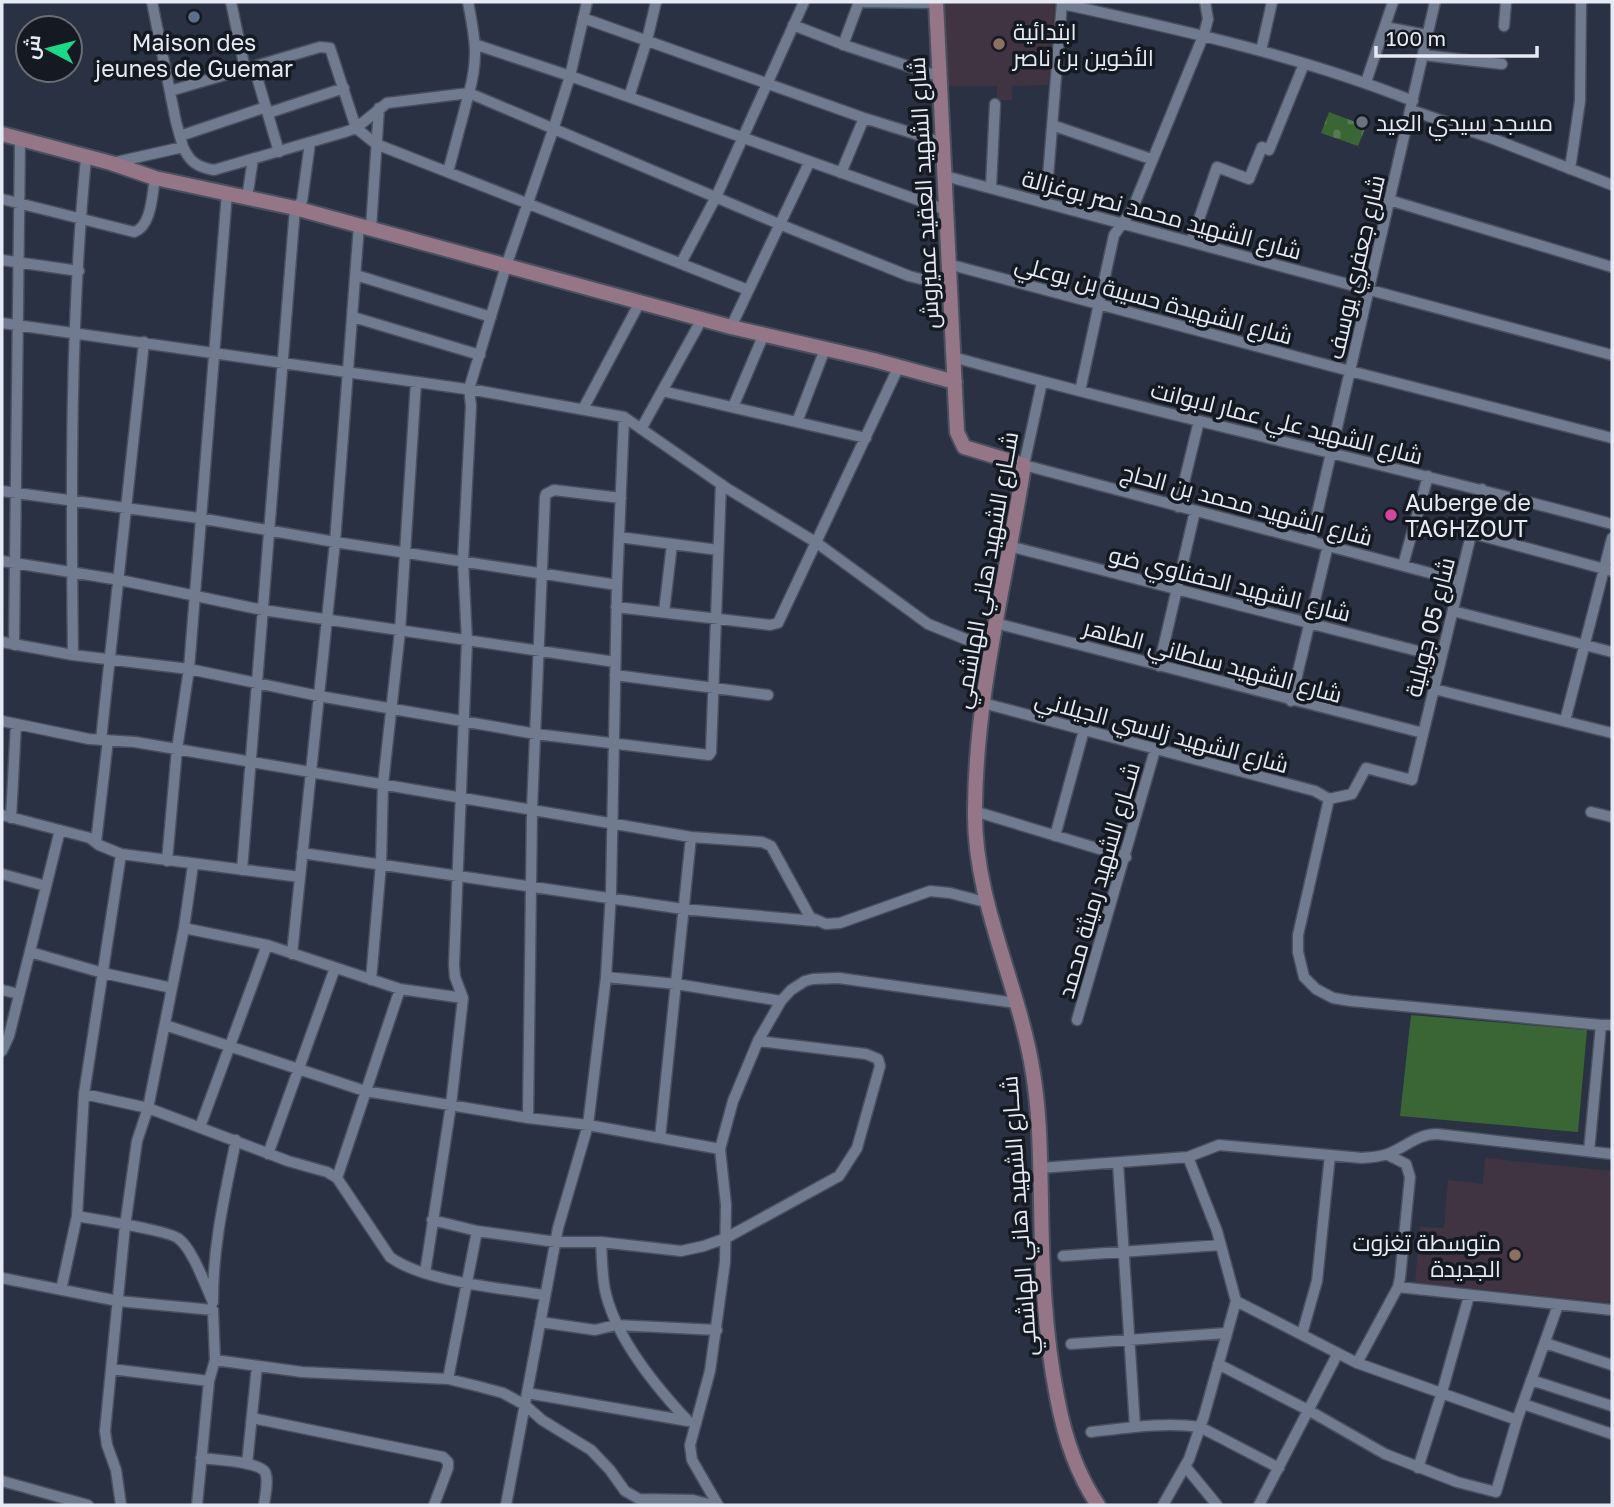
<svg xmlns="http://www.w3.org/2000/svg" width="1614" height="1507" viewBox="0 0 1614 1507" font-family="'Golos Text',Cairo,sans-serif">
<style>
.education{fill:#413442}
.cemetery{fill:url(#cemetery-stones)}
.pitch{fill:#3a6535}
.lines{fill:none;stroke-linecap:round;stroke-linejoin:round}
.street-casing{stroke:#494f5d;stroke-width:13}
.secondary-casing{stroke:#494f5d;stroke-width:18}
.street{stroke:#717b8f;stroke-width:10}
.secondary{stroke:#947687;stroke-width:14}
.service-dot{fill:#5c6f8a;stroke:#151921;stroke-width:2.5}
.education-dot{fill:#8d6e63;stroke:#151921;stroke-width:2.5}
.worship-dot{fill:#6b7280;stroke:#151921;stroke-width:2.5}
.hotel-dot{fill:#d1479c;stroke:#151921;stroke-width:2.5}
.labels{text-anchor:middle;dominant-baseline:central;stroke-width:7;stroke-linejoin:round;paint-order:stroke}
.poi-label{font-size:23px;fill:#e5eaf5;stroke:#151921;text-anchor:start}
.street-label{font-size:23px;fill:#e5eaf5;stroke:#151921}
</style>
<defs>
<pattern id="cemetery-stones" width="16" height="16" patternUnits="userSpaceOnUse" patternTransform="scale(1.75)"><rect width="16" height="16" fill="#3a6535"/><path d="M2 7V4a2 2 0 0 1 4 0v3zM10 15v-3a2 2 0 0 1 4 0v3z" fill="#567b53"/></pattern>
</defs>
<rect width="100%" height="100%" fill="#293142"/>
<path class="education" d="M 943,2 L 1055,2 L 1048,85 L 1012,86 L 1012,100 L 997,100 L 997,86 L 948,86 Z
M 1485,1158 L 1612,1171 L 1612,1303 L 1415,1282 L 1420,1227 L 1444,1228 L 1448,1180 L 1483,1184 Z"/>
<path class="cemetery" d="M 1329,112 L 1366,126 L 1358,146 L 1321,133 Z"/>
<path class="pitch" d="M 1411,1015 L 1587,1030 L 1578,1132 L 1400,1116 Z"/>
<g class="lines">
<defs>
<path id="street" d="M 152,2 L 176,122 L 183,147
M 231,2 L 245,69
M 860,2 L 936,3
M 1063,4 C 1182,30 1300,56 1413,101
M 583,18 L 864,118 L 944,143
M 793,25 L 847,46 L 941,77
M 1504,26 L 1506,2
M 1385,27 L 1427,35
M 477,45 L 570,76 L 587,2
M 843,45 L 859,2
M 1261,51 L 1272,2
M 1423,55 L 1502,64
M 254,67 L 279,152
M 1366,82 L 1393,2
M 170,91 L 320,47 L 330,48 L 356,128 L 376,144 L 748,290
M 629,97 L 647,40 L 656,2
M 1411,110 L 1491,138 L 1612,185
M 268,113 L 344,88
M 1052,125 L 1151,159
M 180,136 L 266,107
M 112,163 L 183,147 C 190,162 197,167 214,170 L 345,132 L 356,128 L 387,103 L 469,93 C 479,56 475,39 468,2
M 1570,169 L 1580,101 L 1581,2
M 448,172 L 469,93 L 779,224 L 909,276 L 925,280 L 949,280
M 841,173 L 864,118
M 945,176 L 1612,355
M 991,187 L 995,104
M 247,198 L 253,159
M 2,199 L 134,232 C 152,226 152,194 155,178
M 1389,200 L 1612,267
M 1046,202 L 1062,2
M 371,228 L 379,108
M 1191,242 L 1217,167 L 1249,179 L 1262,147 L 1269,150 L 1304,64
M 2,260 L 79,271
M 681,263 L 716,197 L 804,2
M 948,264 L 1350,371 L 1612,438
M 356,275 L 491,317
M 353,317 L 480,355
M 2,323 L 480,391 L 624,417 L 728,489 L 817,543 L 928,624 L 990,649
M 731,327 L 809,163
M 953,357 C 1171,418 1393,465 1612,524
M 1042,382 L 1024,465 L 1460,581
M 662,391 L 866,438
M 1080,391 L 1114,235 L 1132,210 L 1204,34 L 1208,19 L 1205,2
M 733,407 L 764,334
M 583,409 L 640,302
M 797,422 L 825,349
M 641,429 L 702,319
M 2,491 L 199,518 L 335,542 L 617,585
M 1178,507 L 1199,421
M 1471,533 L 1612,571
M 619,537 L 718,550
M 1311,540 L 1435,2
M 1009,546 L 1441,657
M 2,561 L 120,580 L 263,610 L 615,662
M 1403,565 L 1428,476
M 616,607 L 770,625 L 778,623 L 899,366
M 1453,611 L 1612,652
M 664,612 L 672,544
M 995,623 L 1423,733
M 2,642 L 73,655 C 71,490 70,323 86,158
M 14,645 L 20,139
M 73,655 L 189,669 L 227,193
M 1159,666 L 1195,511
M 615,675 L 768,695
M 1434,689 L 1612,733
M 1291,701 L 1328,545
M 983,703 L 1315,791 L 1329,799
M 2,721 L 89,739 L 135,742 L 691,837 L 762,842 L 771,846 L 810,917 L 826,924 L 840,923 L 930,891 L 950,893 L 985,902
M 1565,721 L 1612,538
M 101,740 L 144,342
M 1329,799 L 1298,935 L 1298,952 L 1304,977 L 1316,989 L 1333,998 L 1351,1001 L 1601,1025
M 1329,799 L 1352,794 L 1366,768 L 1412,780 L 1482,489
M 974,811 L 1126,857
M 1591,812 L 1612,817
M 2,815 L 90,838 L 99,845 L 121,854 L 300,877
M 11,818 L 16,724
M 1055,836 L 1084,730
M 96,842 L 108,740
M 302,853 L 683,909 L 815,921
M 167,861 L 177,749 L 189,669 L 319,696 L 536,734 L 709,755 L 711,752 L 721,484
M 242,870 L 295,208 L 302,201 L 310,143
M 2,874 L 46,886
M 184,928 L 267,945 L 400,989 L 463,998
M 30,952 L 103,973 L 172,988
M 292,954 L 335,542 L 359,225
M 606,977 L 676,984 L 781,1001
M 371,980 L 381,864 L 383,784 L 400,631 L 416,382
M 2,990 L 19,994
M 1077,1020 L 1155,750
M 165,1025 L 365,1091 L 528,1118 L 588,1125 L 720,1149
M 2,1051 L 9,1036 L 60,830
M 84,1094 L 148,1108 L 288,1161 L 327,1172 L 337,1178 L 390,1257 C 424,1282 502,1288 544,1295
M 528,1118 L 532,809 L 545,497 L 546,494 L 554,490 L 621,498
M 200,1127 L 267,945
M 660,1138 L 691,837
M 1589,1151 L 1601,1025 L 1612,1025
M 268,1154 L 335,968
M 1118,1163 L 1135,1427
M 1040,1168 L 1188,1157 L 1219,1145 L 1362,1158 C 1372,1157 1382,1157 1390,1153 C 1407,1146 1418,1134 1437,1134 L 1612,1154
M 337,1178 L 400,989
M 77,1216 C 96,1220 169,1230 179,1239 C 193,1250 205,1285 213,1302
M 432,1220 L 477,1231 L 556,1242 L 601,1242 L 681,1251 L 704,1246 L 726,1238 L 839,1176 L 857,1148 L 880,1066 L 878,1059 L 866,1054 L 758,1041
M 601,1242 C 602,1258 602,1275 605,1290 C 615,1337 656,1387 688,1421
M 1063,1256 L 1221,1245
M 425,1273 L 451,1105 L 463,998 L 455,977 L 454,965 L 467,641 L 463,561 L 471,406 L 469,389 L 506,266 L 553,130 L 570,76 L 946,210
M 2,1278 L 118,1301 L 213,1310 L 215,1360 L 209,1381 L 197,1505
M 1398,1287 L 1612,1310
M 61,1290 L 77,1216 L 84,1094 L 121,854
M 213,1299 C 213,1244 225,1194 236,1140
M 1236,1301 L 1357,1363 L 1517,1420
M 540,1322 L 595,1330 L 616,1325 L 717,1330
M 1302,1334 L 1317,1281 L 1330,1155
M 1545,1343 L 1612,1365
M 1071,1344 L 1227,1333
M 215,1360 L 302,1372 L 448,1379 L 477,1386 L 503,1393 L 525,1405 L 542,1420 L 591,1450 L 610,1470 L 625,1491 L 639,1499 L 693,1500 L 712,1505
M 1357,1363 L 1398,1287 L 1400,1278 L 1410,1177 L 1406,1164 L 1388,1155
M 1218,1364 L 1308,1410 L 1385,1454 L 1457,1482 L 1496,1492 L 1517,1420 L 1558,1305
M 111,1369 L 209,1381
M 448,1379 L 477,1231
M 1531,1380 L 1612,1406
M 527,1393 L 688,1421
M 1523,1404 L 1612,1434
M 252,1418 L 443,1457 L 448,1462 L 448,1468 L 434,1505
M 1091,1432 C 1127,1428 1164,1422 1200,1427 L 1279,1468
M 201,1458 C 215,1460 258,1461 265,1472 C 269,1480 265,1496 264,1505
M 247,1464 L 257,1366
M 1185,1466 L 1217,1505
M 1418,1468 L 1442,1392 L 1469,1296
M 2,1481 L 88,1505
M 121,1505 L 116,1470 L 107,1445 L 105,1431 L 125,1226 L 137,1141 L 148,1108 L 184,928 L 193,865
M 506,1505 L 558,1228 L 588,1125 L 606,977 L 611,892 L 617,585 L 624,417
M 718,1505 L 692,1460 L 690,1445 L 710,1371 L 725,1262 L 726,1205 L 720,1149 L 733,1101 L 758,1041 L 781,1001 L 791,990 L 805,981 L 813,979 L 839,978 L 1016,1003
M 1163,1505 L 1189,1459 L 1204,1416 L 1236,1301 L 1217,1231 L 1188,1157
M 1259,1505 L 1338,1353"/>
<path id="secondary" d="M 936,2 L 957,432 L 964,447 L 1024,465 C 1006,580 976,692 975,808 C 973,901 1019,983 1033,1073 C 1040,1115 1040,1158 1041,1200 C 1042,1267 1044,1331 1057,1397 C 1064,1435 1076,1473 1098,1505
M 2,134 L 111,163 L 155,178 L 295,208 L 731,327 L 874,360 L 955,382"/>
</defs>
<use href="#street" class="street-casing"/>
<use href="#secondary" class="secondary-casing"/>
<use href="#street" class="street"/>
<use href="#secondary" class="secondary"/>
</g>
<circle class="service-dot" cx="194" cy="17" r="7"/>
<g class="education-dot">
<circle cx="999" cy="44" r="7"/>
<circle cx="1515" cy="1255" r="7"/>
</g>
<circle class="worship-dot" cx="1362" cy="122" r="7"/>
<circle class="hotel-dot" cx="1391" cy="515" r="7"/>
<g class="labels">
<g class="poi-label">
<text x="1013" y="31">ابتدائية<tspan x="1013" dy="26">الأخوين بن ناصر</tspan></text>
<text x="194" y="42" text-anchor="middle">Maison des<tspan x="194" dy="26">jeunes de Guemar</tspan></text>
<text x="1376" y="122">مسجد سيدي العيد</text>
<text x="1405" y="502">Auberge de<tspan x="1405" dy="26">TAGHZOUT</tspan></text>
<text x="1501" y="1242" text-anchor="end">متوسطة تغزوت<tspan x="1501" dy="26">الجديدة</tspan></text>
</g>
<g class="street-label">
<text transform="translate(923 193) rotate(-93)">شارع الشهيد العقيد عميروش</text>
<text transform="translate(1162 214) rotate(15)">شارع الشهيد محمد نصر بوغزالة</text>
<text transform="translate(1355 267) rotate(-77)">شارع جعفري يوسف</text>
<text transform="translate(1154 299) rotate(15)">شارع الشهيدة حسيبة بن بوعلي</text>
<text transform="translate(1287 422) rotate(14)">شارع الشهيد علي عمار لابوانت</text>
<text transform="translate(1247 504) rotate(15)">شارع الشهيد محمد بن الحاج</text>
<text transform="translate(985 570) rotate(-80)">شــارع الشهيد هاني الهاشمي</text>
<text transform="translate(1230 583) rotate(14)">شارع الشهيد الحفناوي ضو</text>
<text transform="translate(1429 627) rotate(-76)">شارع 05 جويلية</text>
<text transform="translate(1213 660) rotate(15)">شارع الشهيد سلطاني الطاهر</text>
<text transform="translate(1162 731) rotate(15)">شارع الشهيد زلاسي الجيلاني</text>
<text transform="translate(1098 880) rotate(-74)">شــارع الشهيد رميثة محمد</text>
<text transform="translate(1018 1216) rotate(-94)">شــارع الشهيد هاني الهاشمي</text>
</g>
</g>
<rect width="1614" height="1507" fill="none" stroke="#e5eaf5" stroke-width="7"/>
<g transform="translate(49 49) rotate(277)"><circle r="33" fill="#151921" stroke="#686d76" stroke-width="2"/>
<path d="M0-5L12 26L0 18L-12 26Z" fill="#1bd988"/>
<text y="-10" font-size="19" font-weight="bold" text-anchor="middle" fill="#e5eaf5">ش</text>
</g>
<path d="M1376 46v10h161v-10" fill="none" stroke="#e5eaf5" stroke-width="3.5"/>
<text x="1386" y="46" font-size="21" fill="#e5eaf5" stroke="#151921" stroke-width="5" paint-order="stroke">100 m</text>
</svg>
